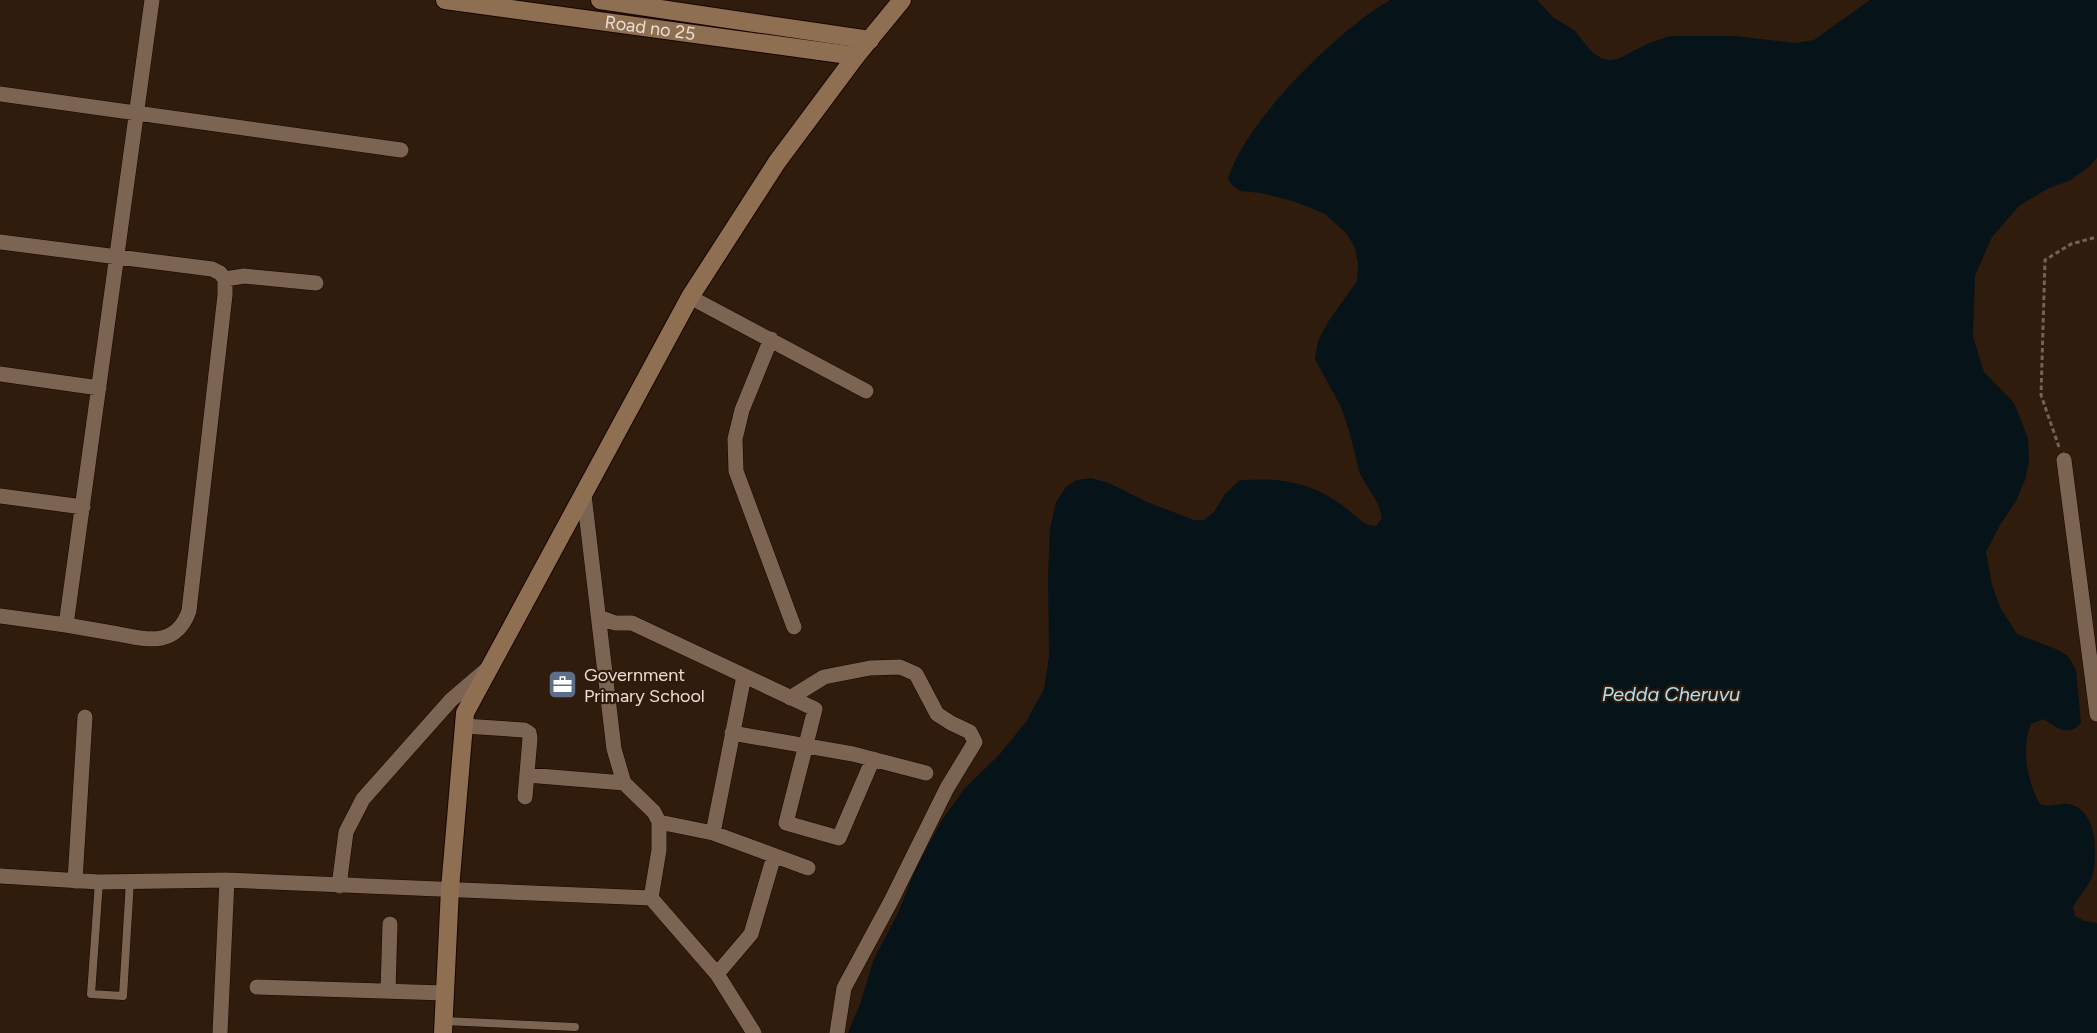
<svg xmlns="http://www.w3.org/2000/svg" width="2097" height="1033" viewBox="0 0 2097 1033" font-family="Figtree,sans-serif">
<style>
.water{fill:#061319}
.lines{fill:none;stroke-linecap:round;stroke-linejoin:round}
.lane-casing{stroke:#170600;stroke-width:9}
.street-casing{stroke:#170600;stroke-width:16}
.secondary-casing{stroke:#170600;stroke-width:20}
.path{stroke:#746254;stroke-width:3;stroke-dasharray:4.5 3;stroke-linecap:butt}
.lane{stroke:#7c6453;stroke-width:8}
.street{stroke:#7c6453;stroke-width:15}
.secondary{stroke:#8f6f51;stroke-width:18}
.labels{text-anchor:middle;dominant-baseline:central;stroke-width:4.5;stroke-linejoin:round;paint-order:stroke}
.street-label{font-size:18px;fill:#ecded4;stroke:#301c0c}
.poi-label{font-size:18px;fill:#ecded4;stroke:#301c0c;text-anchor:start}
.water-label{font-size:20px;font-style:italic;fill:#b1e0f5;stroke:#301c0c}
</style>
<rect width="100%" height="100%" fill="#301c0c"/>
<path class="water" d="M 1390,0 L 1537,0 L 1554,18 L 1574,30 L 1593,53 L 1603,59 L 1610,60 L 1618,59 L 1647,44 L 1670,36 L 1735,36 L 1795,43 L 1814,40 L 1870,0 L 2097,0 L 2097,157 L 2091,165 L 2071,180 L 2047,189 L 2020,205 L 1992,237 L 1975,276 L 1973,337 L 1984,372 L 2014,403 L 2028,438 L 2029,462 L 2025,480 L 2016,501 L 2000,525 L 1986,552 L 1992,585 L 2001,609 L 2017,634 L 2058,650 L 2068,656 L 2076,670 L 2081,723 C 2067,738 2057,727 2043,719 L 2031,724 C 2021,748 2027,782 2040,804 C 2051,809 2062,801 2073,805 C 2097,814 2097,852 2093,875 C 2089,886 2079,896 2073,907 L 2075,916 L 2085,921 L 2097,923 L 2097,1033 L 848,1033 L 860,1004 L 874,959 L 898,913 L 916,868 L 942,820 L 965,788 L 999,755 L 1026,722 L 1044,689 L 1049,657 L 1048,576 L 1050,529 L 1056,502 L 1066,487 L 1076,480 L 1092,478 L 1111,484 L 1147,502 L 1194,520 L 1204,520 L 1214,512 L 1225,494 L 1240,480 C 1281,478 1308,481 1342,505 C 1351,512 1358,519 1368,525 L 1376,526 L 1382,518 L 1378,504 L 1360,474 L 1350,434 L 1341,407 L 1315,359 L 1318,341 L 1328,322 L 1357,281 L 1358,264 L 1355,248 L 1346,233 L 1325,214 L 1296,202 L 1261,193 L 1240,191 L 1232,185 L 1228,179 C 1245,121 1338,30 1390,0 Z"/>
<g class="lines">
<defs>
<path id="lane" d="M 99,882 L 91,994 L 123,996 L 130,881
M 444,1021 L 575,1027"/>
<path id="street" d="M 0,94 L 401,150
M 0,242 L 212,269 L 220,273 L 225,279 L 225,295 L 189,611 C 176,647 148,640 118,634 C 100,631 83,628 66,625
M 225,279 L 244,276 L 316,283
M 690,297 L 866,391
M 771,339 L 742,410 L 735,439 L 736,471 L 794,627
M 0,374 L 99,388
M 2064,460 L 2097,714
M 584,495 L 614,749 L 624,783 L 654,812 L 659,822 L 659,850 L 651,898 L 717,974 L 754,1033
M 0,496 L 83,507
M 0,616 L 66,625 L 152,0
M 599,617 L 615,623 L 632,623 L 815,709 L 786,823 L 839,838 L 873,759
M 790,698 L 824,677 L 870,668 L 900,667 L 916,674 L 937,714 L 951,723 L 970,732 L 975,742 L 947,788 L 891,901 L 844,988 L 837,1033
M 464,726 L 524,730 L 529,733 L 530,738 L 525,797
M 732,733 L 853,754 L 926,773
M 527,775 L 624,783
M 659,822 L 713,833 L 808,868
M 713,833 L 744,676
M 0,876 L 99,882 L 227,880 L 651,898
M 75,881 L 85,717
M 339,886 L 346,832 L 363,799 L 451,700 L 486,670
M 717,974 L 751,934 L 774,856
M 257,987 L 445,993
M 388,991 L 390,924
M 220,1033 L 227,880"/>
<g id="secondary">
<path id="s1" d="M 445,0 L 856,56"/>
<path d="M 600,0 L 870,40"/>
<path d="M 443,1033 L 450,889 L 465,713 L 690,297 L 777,162 L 856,56 L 902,0"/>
</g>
</defs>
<use href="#lane" class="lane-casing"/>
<use href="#street" class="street-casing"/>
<use href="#secondary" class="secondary-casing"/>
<path class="path" d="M 2059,447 L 2041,395 L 2045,260 L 2071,244 L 2097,237"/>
<use href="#lane" class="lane"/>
<use href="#street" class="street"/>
<use href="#secondary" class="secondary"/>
</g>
<defs>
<symbol id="office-square" viewBox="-11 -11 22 22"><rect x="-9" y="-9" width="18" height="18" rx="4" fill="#5c6f8a" stroke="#301c0c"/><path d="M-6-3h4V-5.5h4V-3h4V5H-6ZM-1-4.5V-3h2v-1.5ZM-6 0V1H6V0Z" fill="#fff"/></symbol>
</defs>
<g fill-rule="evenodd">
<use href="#office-square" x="546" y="668" width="33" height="33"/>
</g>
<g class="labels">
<g class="street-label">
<text stroke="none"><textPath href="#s1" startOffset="207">Road no 25</textPath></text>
</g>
<g class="poi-label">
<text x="584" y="675">Government<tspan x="584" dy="21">Primary School</tspan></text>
</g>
<g class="water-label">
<text x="1671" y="694">Pedda Cheruvu</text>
</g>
</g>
</svg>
